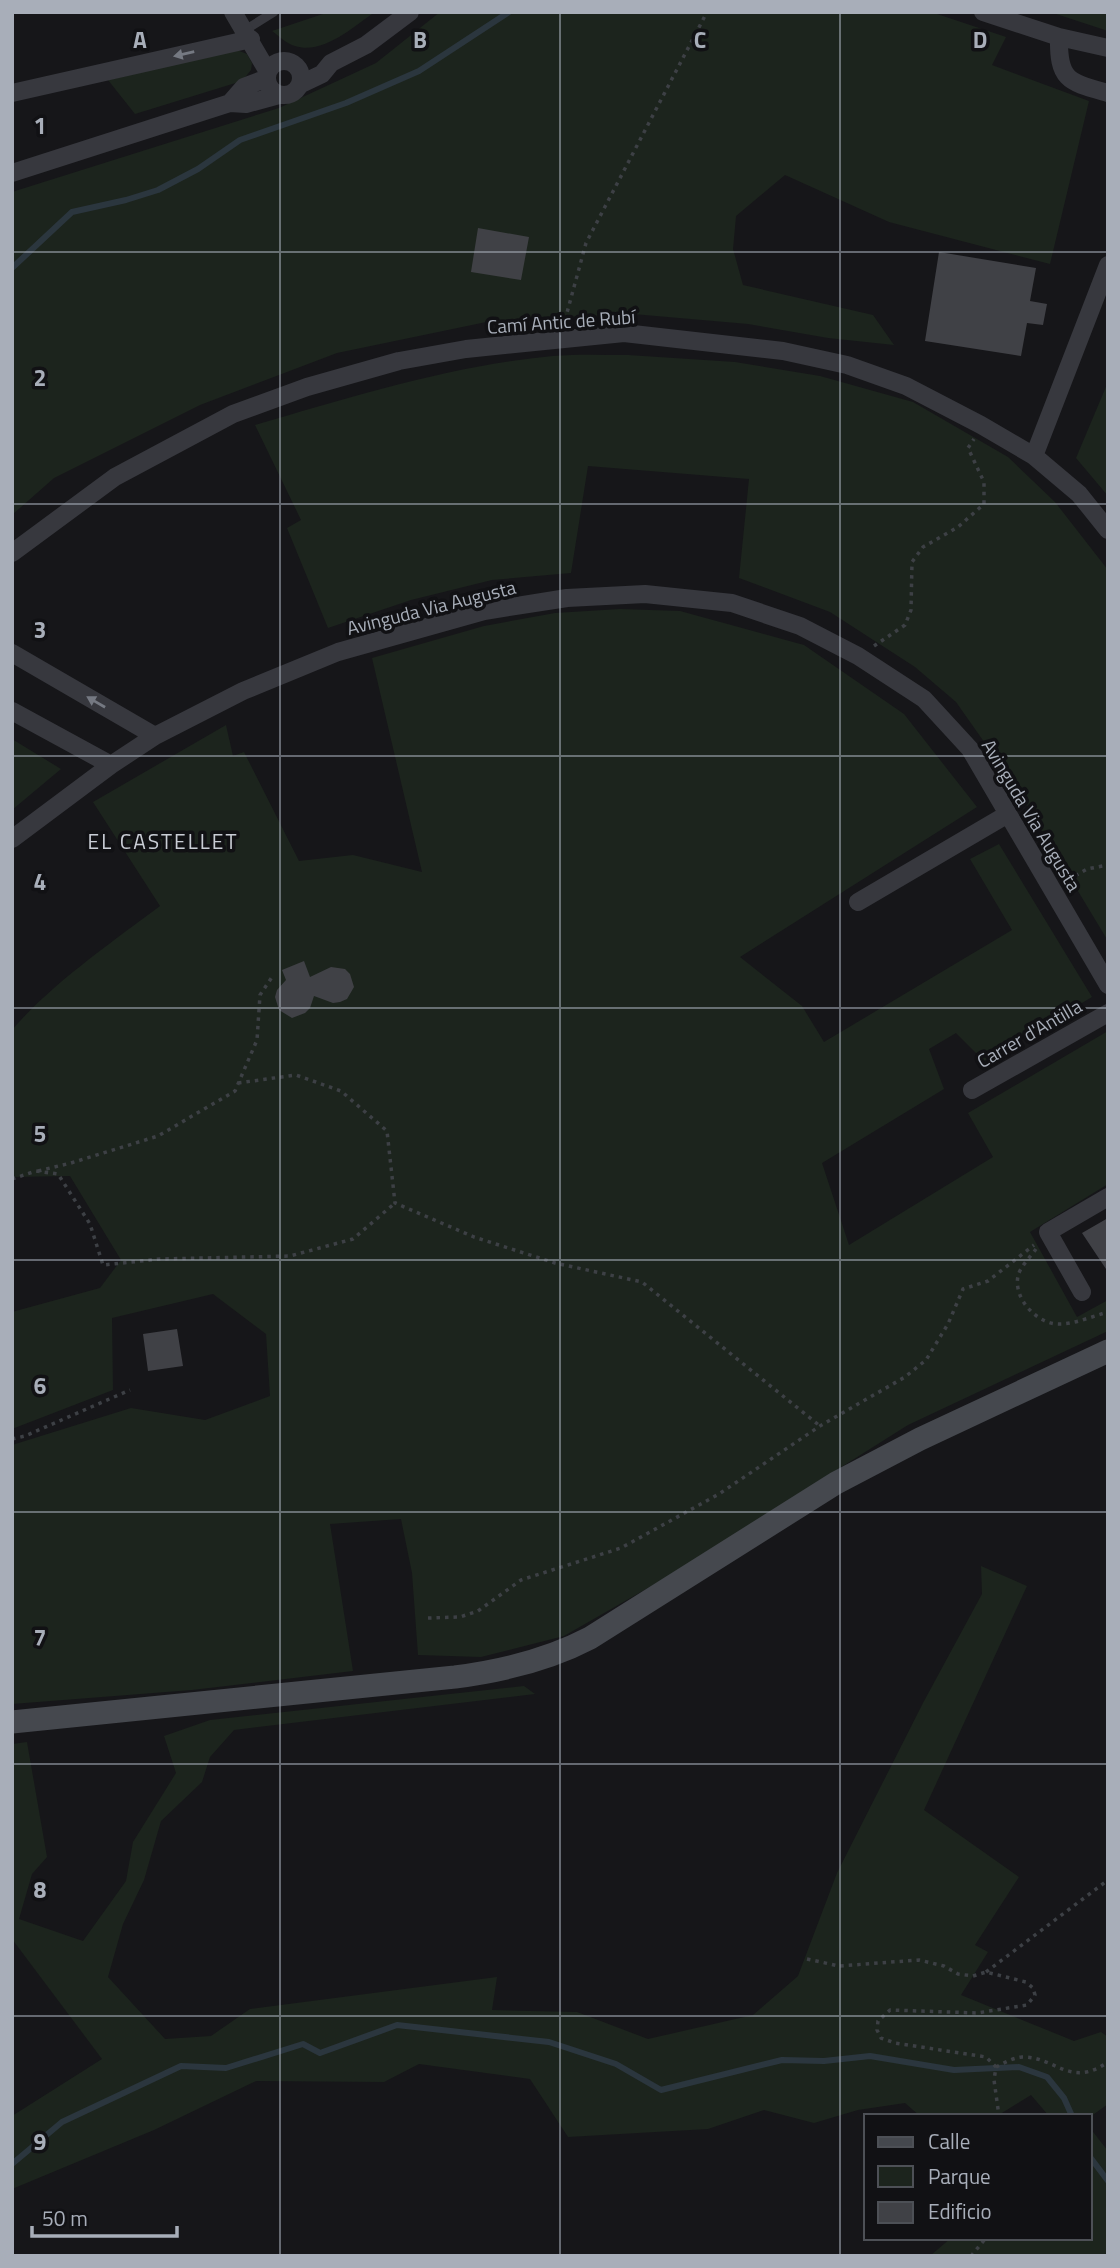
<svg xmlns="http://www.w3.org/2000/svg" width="1120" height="2268" viewBox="0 0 1120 2268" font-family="'Titillium Web',sans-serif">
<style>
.green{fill:#1c241d}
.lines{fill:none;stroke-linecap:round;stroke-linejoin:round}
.stream{stroke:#2b363e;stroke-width:6}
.building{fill:#404146}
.path{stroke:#3d4045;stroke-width:3.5;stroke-dasharray:3.5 5;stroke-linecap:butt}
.service{stroke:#37383e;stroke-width:9}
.minor{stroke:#37383e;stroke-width:18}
.secondary{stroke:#45484e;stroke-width:23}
.oneway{fill:#757982}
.grid{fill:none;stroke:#a8aeb9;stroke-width:2;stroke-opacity:0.55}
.labels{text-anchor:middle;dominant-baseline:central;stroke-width:7;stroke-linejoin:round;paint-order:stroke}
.street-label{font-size:19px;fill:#a8aeb9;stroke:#111114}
.neighbourhood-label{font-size:21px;letter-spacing:2px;fill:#c9cdd5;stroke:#111114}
.grid-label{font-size:23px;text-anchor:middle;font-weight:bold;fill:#a8aeb9;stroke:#111114;stroke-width:7;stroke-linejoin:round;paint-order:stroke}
</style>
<rect width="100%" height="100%" fill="#161619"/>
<path class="green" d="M 329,12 L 375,12 C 353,27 323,55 295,46 C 287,44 279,36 272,31 Z
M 440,12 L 931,12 L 1006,37 L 992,65 L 1089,101 L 1050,264 L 889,222 L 785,175 L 736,216 L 733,249 L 743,285 L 873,315 L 894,345 L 828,338 L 748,324 L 633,314 L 496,320 L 337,353 L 200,405 L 54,478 L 12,515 L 12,192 L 279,108 L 376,63 Z
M 1050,12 L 1108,12 L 1108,31 Z
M 237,50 L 247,54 L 252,63 L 251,70 L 242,81 L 135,114 L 108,80 Z
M 628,355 L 735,362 L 820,376 L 913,402 L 1008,457 L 1055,502 L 1108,570 L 1108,941 L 1013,783 L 956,702 L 915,667 L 830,612 L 739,578 L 749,479 L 588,466 L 571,573 L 492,580 L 411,600 L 328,628 L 287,528 L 301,520 L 255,425 C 351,397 453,365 553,356 C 577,354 603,355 628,355 Z
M 1108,382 L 1108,496 L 1076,458 Z
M 620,609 L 680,611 L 804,645 L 904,714 L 977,807 L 740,957 L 802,1006 L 824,1042 L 1012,930 L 970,859 L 999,844 L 1092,997 L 984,1061 L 956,1033 L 929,1049 L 944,1089 L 822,1163 L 849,1245 L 993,1157 L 968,1113 L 1108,1031 L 1108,1184 L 1030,1232 L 1077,1317 L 1108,1300 L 1108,1331 L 908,1425 L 667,1577 L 564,1636 L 481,1657 L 418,1655 L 412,1573 L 401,1519 L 330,1524 L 353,1671 L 192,1690 L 12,1704 L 12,1445 L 131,1408 L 205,1420 L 270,1396 L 266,1334 L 213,1294 L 112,1318 L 113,1390 L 12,1429 L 12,1312 L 100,1288 L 121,1260 L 70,1176 L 12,1177 L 12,1030 C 50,985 112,942 160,906 L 93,802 L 226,725 L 233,756 L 244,752 L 299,861 L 353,855 L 422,872 L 372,658 L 484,626 L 555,613 Z
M 12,739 L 61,769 L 12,810 Z
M 981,1566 L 1027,1586 L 924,1810 L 1019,1877 L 975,1945 L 988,1952 L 961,1995 L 1074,2041 L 1101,2032 L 1108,2037 L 1108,2104 L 1090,2117 L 1049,2116 L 1031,2095 L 997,2116 L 920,2116 L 905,2103 L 858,2110 L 814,2123 L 764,2110 L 708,2129 L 568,2137 L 530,2079 L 419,2064 L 384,2082 L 256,2081 L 154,2130 L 12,2189 L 12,2116 L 102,2059 L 12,1939 L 12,1744 L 27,1742 L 47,1857 L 32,1874 L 19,1919 L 83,1941 L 126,1881 L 133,1842 L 176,1773 L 164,1736 L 210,1720 L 524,1686 L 535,1694 L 234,1730 L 210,1757 L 202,1782 L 161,1821 L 144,1880 L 123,1924 L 108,1977 L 165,2039 L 211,2036 L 250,2009 L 497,1977 L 492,2010 L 577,2012 L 648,2039 L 753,2015 L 798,1976 L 837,1873 L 923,1703 L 982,1594 Z
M 1090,2128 L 1108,2151 L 1108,2256 L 930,2256 L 951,2238 L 1090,2238 Z"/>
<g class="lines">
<path class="stream" d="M 12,268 L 72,212 L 126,200 L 158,190 L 198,169 L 240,140 L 346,103 L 419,71 L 509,12
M 1090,2157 L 1108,2181
M 12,2164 L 62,2122 L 181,2066 L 226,2068 L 303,2044 L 320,2053 L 397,2025 L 549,2042 L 616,2064 L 661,2090 L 782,2060 L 824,2061 L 870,2056 L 954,2070 L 1019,2067 L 1047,2077 L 1064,2098 L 1072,2116"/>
</g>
<path class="building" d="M 478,228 L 529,237 L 521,280 L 471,272 Z
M 939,252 L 1036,268 L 1030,301 L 1047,304 L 1043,325 L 1027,323 L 1021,356 L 925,341 Z
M 304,961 L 310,977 L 331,967 L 345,969 L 350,974 L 354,987 L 347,999 L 340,1002 L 333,1003 L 314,996 L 310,1008 L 305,1013 L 292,1018 L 279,1010 L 275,997 L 277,990 L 286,980 L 282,970 Z
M 1108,1218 L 1108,1272 L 1082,1233 Z
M 177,1329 L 183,1366 L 148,1371 L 143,1334 Z"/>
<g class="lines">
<path class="path" d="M 565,320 L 586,243 L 707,12
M 874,646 L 905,625 L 911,610 L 912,562 L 923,547 L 958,527 L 984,504 L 984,482 L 968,448 L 974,439
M 1068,880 L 1087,869 L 1108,865
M 238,1083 L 296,1075 L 341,1091 L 387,1131 L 395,1203 L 474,1237 L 555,1263 L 642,1282 L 820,1426
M 38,1171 L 71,1163 L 158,1136 L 235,1091 L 257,1040 L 260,995 L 272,977
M 12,1179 L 36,1171 L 58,1174 L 90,1224 L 103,1265 L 160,1259 L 290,1256 L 353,1239 L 395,1203
M 1036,1249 C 1031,1256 1020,1267 1018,1276 C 1013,1299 1038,1325 1060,1324 C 1075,1324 1093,1316 1108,1312
M 12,1439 L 25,1436 L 130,1390
M 428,1618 L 460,1617 L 478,1611 L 521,1580 L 621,1548 L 719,1494 L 820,1426 L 905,1377 L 926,1360 L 948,1324 L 963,1289 L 988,1281 L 1034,1245
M 807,1959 L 839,1966 L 919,1960 L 944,1966 L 958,1974 L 973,1976 L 986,1972 L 1026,1982 L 1033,1988 L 1035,1995 L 1027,2005 L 977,2013 L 890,2010 L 878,2021 L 877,2030 L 881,2038 L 895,2043 L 986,2057 L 996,2067 L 994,2080 L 999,2116
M 986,1972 L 1108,1880
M 996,2067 C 1004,2063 1012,2058 1022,2057 C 1055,2056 1070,2089 1108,2062
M 971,2256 L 986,2238"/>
<path class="service" d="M 245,30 L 274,12"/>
<path class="minor" d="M 233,12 L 268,72
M 983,12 L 1059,37 L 1108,48
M 1059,37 C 1058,81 1069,82 1108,93
M267 78a17 17 0 1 1 34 0a17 17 0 1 1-34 0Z
M 301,84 L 322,74 L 331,63 L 366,45 L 410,12
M 12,93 L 251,39
M 230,103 L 244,87 L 267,78
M 12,173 L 230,103 L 246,104 L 279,95
M 1034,456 L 1108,265
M 12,553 L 115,477 L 233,414 L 307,387 L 399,361 L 466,349 L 624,333 L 783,351 L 847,365 L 906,386 L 981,425 L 1034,456 L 1079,494 L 1108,530
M 12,653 L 155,736
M 12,711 L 111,765
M 12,839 L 111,765 L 155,736 L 243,691 L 338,652 L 484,611 L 567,598 L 645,594 L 732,603 L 800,626 L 858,656 L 924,699 L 970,749 L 1108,985
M 858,902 L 1008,814
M 972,1090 L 1108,1013
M 1082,1292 L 1048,1232 L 1108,1197"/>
<path class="secondary" d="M 12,1722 L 455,1677 C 502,1671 548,1660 590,1638 L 836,1483 L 920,1439 L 1108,1351"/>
</g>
<defs><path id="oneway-solid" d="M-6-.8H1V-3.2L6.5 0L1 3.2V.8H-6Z" transform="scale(1.75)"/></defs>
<g class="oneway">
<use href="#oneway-solid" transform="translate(184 54) rotate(167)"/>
<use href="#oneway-solid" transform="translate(96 702) rotate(-150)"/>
</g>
<path class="grid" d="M 280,12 L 280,2256M 560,12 L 560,2256M 840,12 L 840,2256M 12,252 L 1108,252M 12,504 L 1108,504M 12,756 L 1108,756M 12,1008 L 1108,1008M 12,1260 L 1108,1260M 12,1512 L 1108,1512M 12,1764 L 1108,1764M 12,2016 L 1108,2016"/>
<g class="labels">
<g class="street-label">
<text transform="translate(561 321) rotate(-4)">Camí Antic de Rubí</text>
<text transform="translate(431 607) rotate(-14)">Avinguda Via Augusta</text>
<text transform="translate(1032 815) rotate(59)">Avinguda Via Augusta</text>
<text transform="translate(1029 1033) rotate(-30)">Carrer d'Antilla</text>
</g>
<g class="neighbourhood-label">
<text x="163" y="841">EL CASTELLET</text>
</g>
</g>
<g class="grid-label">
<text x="140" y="48">A</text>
<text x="420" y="48">B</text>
<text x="700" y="48">C</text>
<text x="980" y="48">D</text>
<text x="40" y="134">1</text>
<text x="40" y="386">2</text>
<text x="40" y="638">3</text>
<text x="40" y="890">4</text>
<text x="40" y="1142">5</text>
<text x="40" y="1394">6</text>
<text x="40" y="1646">7</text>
<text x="40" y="1898">8</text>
<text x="40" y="2150">9</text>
</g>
<rect width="1120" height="2268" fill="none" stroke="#a8aeb9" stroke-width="28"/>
<rect x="864" y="2114" width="228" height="126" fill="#111114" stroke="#4d5056" stroke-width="2"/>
<rect x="878" y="2137" width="35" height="10" fill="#45484e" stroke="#4d5056" stroke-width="2"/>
<text x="928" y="2149" font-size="21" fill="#a8aeb9">Calle</text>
<rect x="878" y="2166" width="35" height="21" fill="#1c241d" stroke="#4d5056" stroke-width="2"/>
<text x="928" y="2184" font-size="21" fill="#a8aeb9">Parque</text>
<rect x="878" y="2202" width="35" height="21" fill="#404146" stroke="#4d5056" stroke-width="2"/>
<text x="928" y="2219" font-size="21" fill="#a8aeb9">Edificio</text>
<path d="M32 2226v10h145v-10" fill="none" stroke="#a8aeb9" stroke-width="3.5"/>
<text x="42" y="2226" font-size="21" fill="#a8aeb9" stroke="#111114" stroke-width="5" paint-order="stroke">50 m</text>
</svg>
